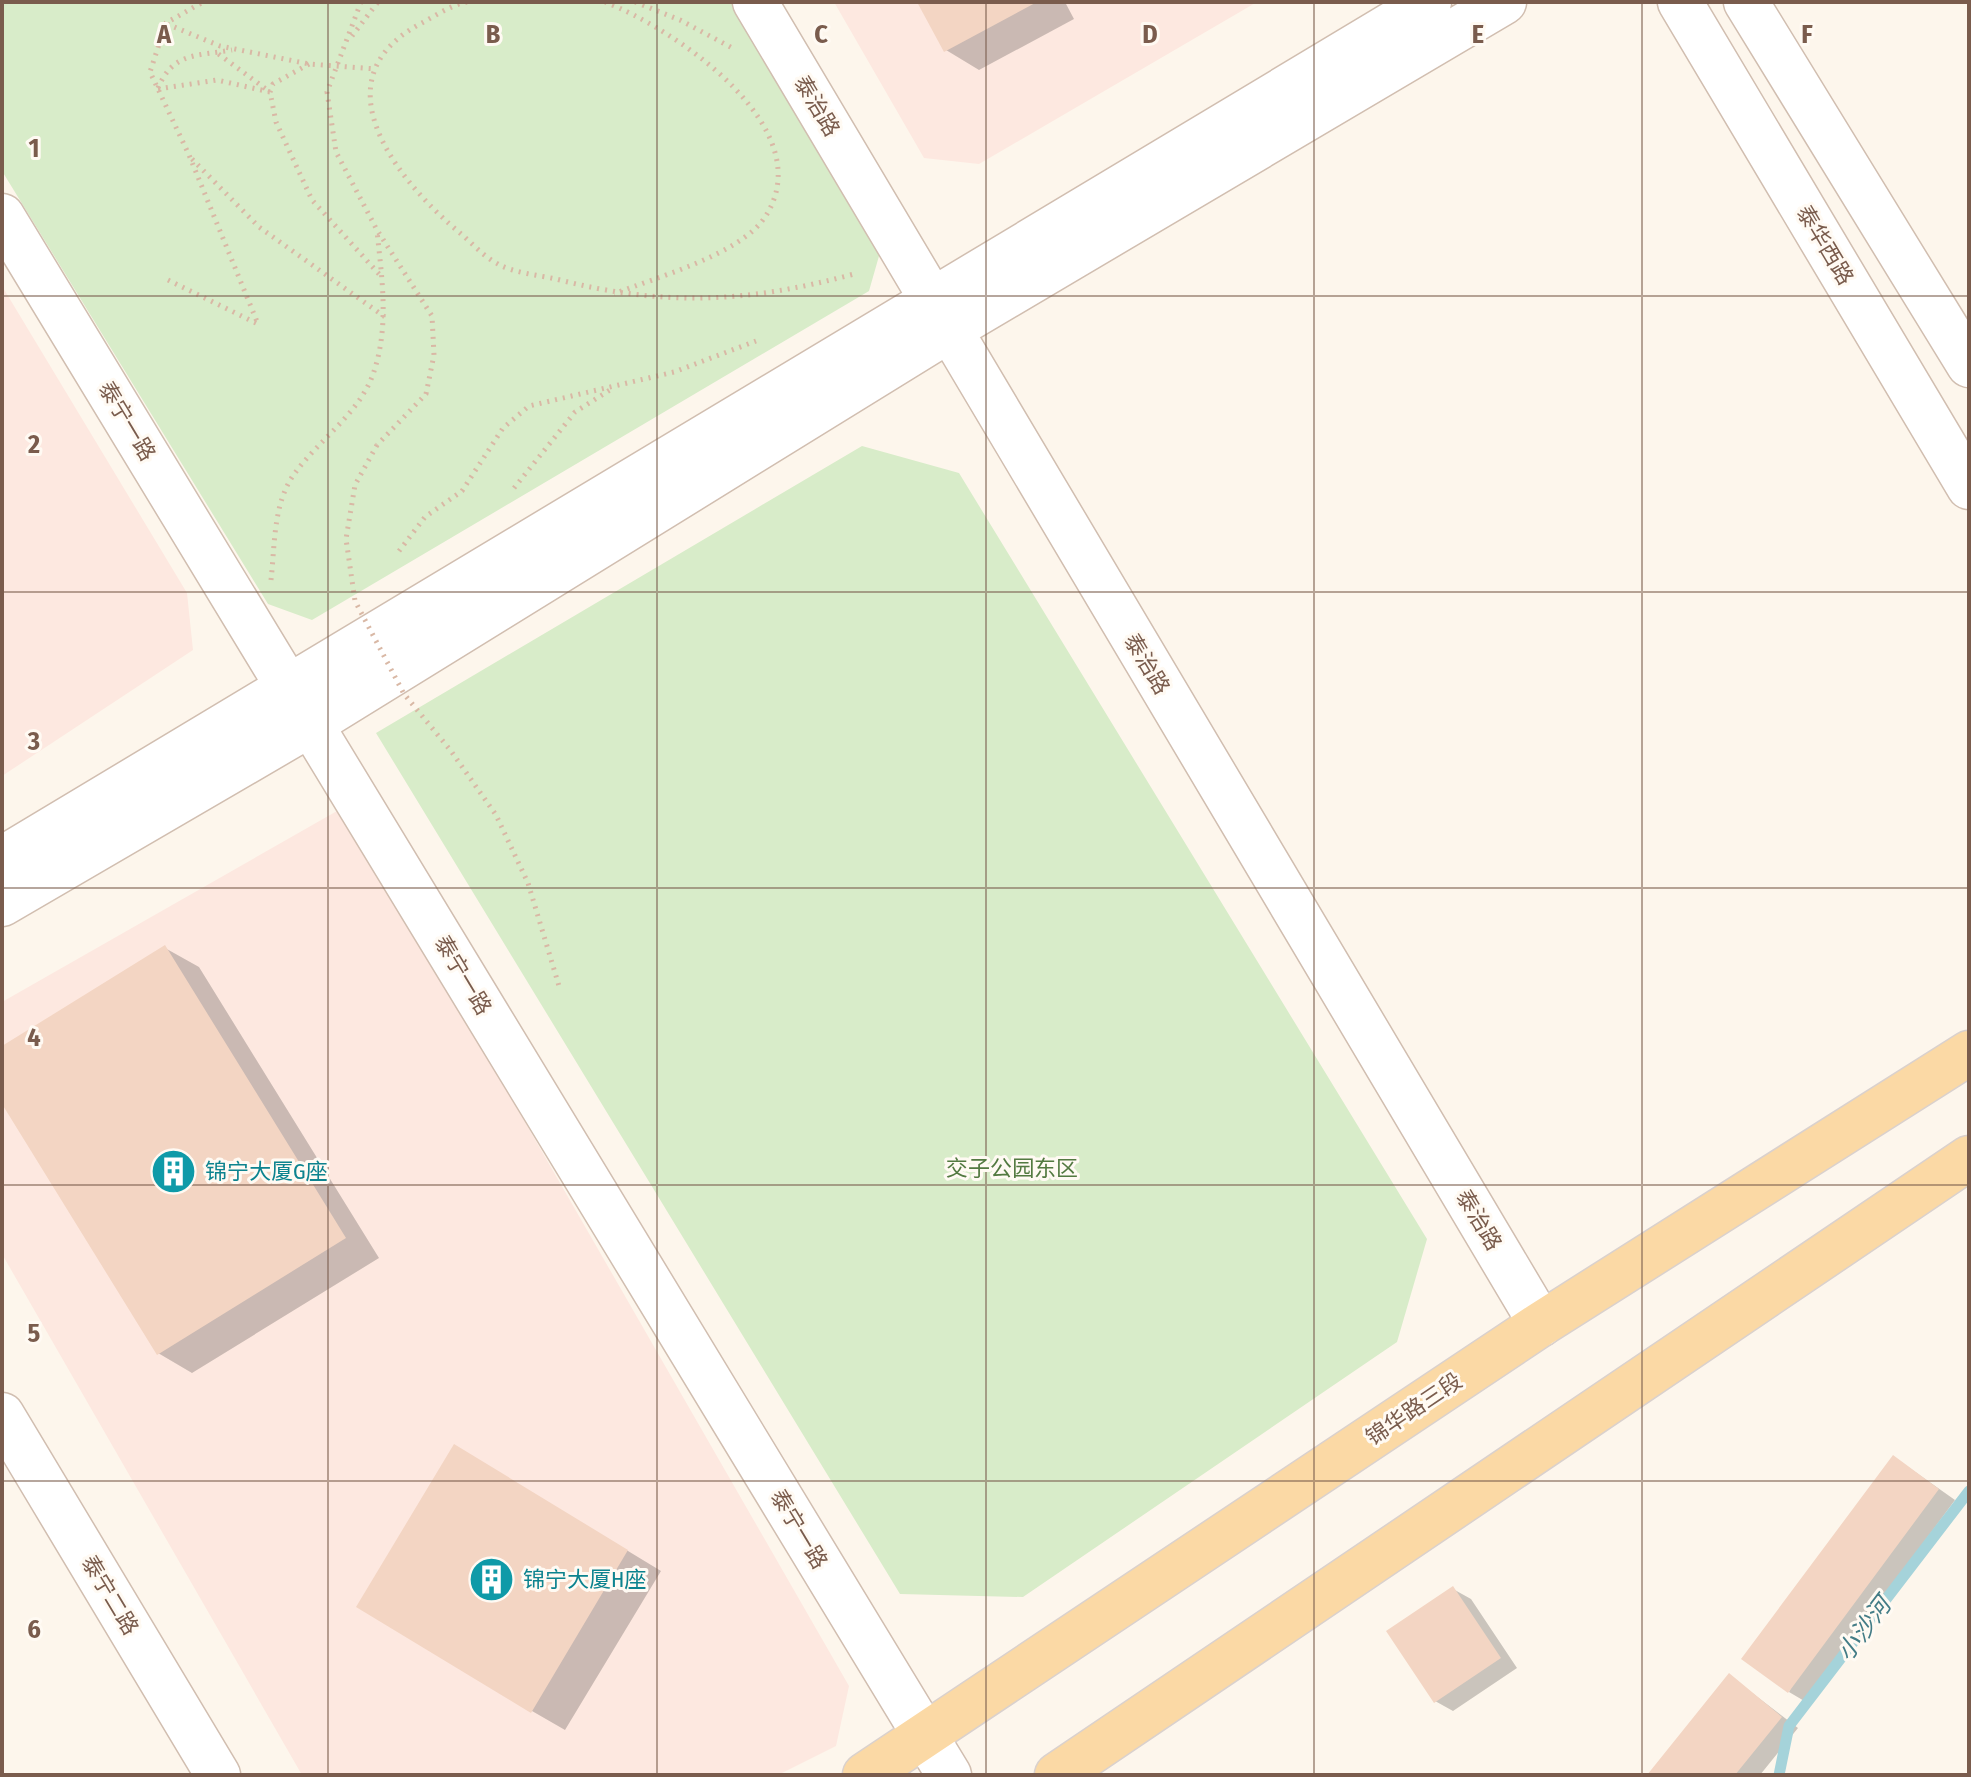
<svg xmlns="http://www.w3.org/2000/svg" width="1971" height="1777" viewBox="0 0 1971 1777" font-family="'Fira Sans Condensed','Noto Sans SC',sans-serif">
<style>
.commercial{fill:#fde8e0}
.green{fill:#d8ecc9}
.shadow{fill:#0003}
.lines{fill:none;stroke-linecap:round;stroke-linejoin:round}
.stream{stroke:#a5d3da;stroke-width:11}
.building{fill:#f3d5c3}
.minor-casing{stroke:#d1beb0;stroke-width:47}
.major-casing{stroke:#dad1cd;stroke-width:47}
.path{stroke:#d9b8a5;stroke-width:5;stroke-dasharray:2 6;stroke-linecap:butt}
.minor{stroke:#fff;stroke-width:44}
.major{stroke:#fbd9a5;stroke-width:44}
.path-bridge{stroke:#d9b8a5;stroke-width:5;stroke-dasharray:2 6;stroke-linecap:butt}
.grid{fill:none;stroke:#7a5c4d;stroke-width:2;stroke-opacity:0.55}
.labels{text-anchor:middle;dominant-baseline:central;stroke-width:6;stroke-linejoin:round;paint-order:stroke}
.street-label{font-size:22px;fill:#7a5c4d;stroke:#fffaf3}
.park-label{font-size:22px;fill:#537a41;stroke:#fffaf3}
.culture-label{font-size:22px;fill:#0d838f;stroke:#fffaf3;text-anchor:start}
.water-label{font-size:24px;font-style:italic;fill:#437c86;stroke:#fffaf3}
.grid-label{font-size:26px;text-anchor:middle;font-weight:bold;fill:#7a5c4d;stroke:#fffaf3;stroke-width:6;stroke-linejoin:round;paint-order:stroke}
</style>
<rect width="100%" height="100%" fill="#fdf6ec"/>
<path class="commercial" d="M 834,2 L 1257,2 L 979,164 L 924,158 Z
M 2,286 L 187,593 L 193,650 L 2,776 Z
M 344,807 L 849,1686 L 836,1746 L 778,1775 L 302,1775 L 2,1254 L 2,1002 Z"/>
<path class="green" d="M 2,2 L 734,2 L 881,249 L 869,291 L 312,620 L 268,604 L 2,171 Z
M 862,446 L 959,473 L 1427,1239 L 1397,1342 L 1023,1597 L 900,1594 L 376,733 Z"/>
<path class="shadow" d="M 920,2 L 1065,2 L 1074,19 L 979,70 L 946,50 Z
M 165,948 L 199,967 L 379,1258 L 192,1373 L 158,1353 L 2,1100 L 2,1049 Z
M 1894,1457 L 1955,1500 L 1806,1702 L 1789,1692 Z
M 488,1466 L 661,1571 L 565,1730 L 532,1711 Z
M 1453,1589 L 1471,1599 L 1517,1668 L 1453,1711 L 1435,1701 Z
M 1730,1676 L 1798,1728 L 1760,1775 L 1650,1775 Z"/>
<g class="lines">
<path class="stream" d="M 1779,1775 L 1789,1726 L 1969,1491"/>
</g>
<path class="building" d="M 917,2 L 1037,2 L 944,52 Z
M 165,945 L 346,1238 L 157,1355 L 2,1104 L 2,1046 Z
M 454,1444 L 628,1550 L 531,1713 L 356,1607 Z
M 1893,1455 L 1939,1489 L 1788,1693 L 1741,1659 Z
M 1453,1586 L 1501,1658 L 1434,1703 L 1386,1631 Z
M 1729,1673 L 1782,1717 L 1735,1775 L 1647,1775 Z"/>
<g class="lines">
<defs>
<path id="minor" d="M 755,2 L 1541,1324
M 1680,2 L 1969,487
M 1746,2 L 1969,365
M 2,216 L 949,1775
M 2,859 L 1429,2
M 2,904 L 311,724 L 949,330 L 1504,2
M 2,1415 L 218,1775"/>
<path id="major" d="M 865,1775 L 1541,1324 L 1969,1053
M 1057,1775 L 1969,1158"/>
</defs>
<use href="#minor" class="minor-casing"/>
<use href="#major" class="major-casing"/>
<path class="path" d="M 361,2 L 327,92 L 336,152 L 377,230 L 432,316 L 434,355 L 426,394 L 377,445
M 467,2 C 450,5 434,17 418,25 C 316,82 400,183 460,233 C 472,243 484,257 498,264 C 514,273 538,275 556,279 C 664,307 746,303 854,274
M 605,2 C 675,29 823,129 765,217 C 740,255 656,277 614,294
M 635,2 L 680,20 L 736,50
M 167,24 L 220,46 L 309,64 L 376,69
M 352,36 L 378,2
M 309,64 L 273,84 L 270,92 L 276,122 L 312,200 L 379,274
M 158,88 C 173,52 197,56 232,50
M 158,89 L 217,80 L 270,92 L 217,53
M 192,159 L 259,227 L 385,317
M 168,280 L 258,324 L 189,155 L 150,72 L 166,23 L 203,2
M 514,488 L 575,412 L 610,390
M 399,551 L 425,517 L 462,491 L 503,428 L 529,406 L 674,372 L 756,341
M 271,580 C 275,545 273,502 295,473 C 318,441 357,415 372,377 C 390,329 382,280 377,231"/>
<use href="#minor" class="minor"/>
<use href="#major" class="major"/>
<path class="path-bridge" d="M 377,445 L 355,485 L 346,539 L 355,601 L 404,694 L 451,751 L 496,815 L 528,883 L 559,986"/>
</g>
<path class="grid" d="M 328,2 L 328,1775M 657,2 L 657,1775M 986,2 L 986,1775M 1314,2 L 1314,1775M 1642,2 L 1642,1775M 2,296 L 1969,296M 2,592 L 1969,592M 2,888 L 1969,888M 2,1185 L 1969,1185M 2,1481 L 1969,1481"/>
<defs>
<symbol id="building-disc" viewBox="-11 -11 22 22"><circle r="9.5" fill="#0f9aa8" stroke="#fffaf3"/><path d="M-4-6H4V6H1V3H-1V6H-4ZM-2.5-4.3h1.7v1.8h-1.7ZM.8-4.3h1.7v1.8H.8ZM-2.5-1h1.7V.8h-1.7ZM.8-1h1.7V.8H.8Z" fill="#fff"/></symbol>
</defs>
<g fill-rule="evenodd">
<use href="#building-disc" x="148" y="1146" width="51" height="51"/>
<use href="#building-disc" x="466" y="1554" width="51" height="51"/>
</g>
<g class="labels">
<g class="street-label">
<text transform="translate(817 106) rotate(59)">泰治路</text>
<text transform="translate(1825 245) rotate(59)">泰华西路</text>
<text transform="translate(127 421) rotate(59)">泰宁一路</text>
<text transform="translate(1147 664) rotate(59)">泰治路</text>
<text transform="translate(463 975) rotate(59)">泰宁一路</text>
<text transform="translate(1479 1220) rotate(59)">泰治路</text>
<text transform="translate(1414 1409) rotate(-34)">锦华路三段</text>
<text transform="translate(799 1529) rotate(59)">泰宁一路</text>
<text transform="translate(110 1595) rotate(59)">泰宁二路</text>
</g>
<g class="park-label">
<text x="1012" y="1168">交子公园东区</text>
</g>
<g class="culture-label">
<text x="205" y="1171">锦宁大厦G座</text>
<text x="523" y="1579">锦宁大厦H座</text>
</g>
<g class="water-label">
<text transform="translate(1864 1629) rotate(-53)">小沙河</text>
</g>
</g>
<g class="grid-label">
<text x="164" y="43">A</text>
<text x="493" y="43">B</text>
<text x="821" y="43">C</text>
<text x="1150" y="43">D</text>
<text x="1478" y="43">E</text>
<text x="1807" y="43">F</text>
<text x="34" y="157">1</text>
<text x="34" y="453">2</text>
<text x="34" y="750">3</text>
<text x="34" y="1046">4</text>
<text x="34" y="1342">5</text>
<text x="34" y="1638">6</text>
</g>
<rect width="1971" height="1777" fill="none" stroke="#7a5c4d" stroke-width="8"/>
</svg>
